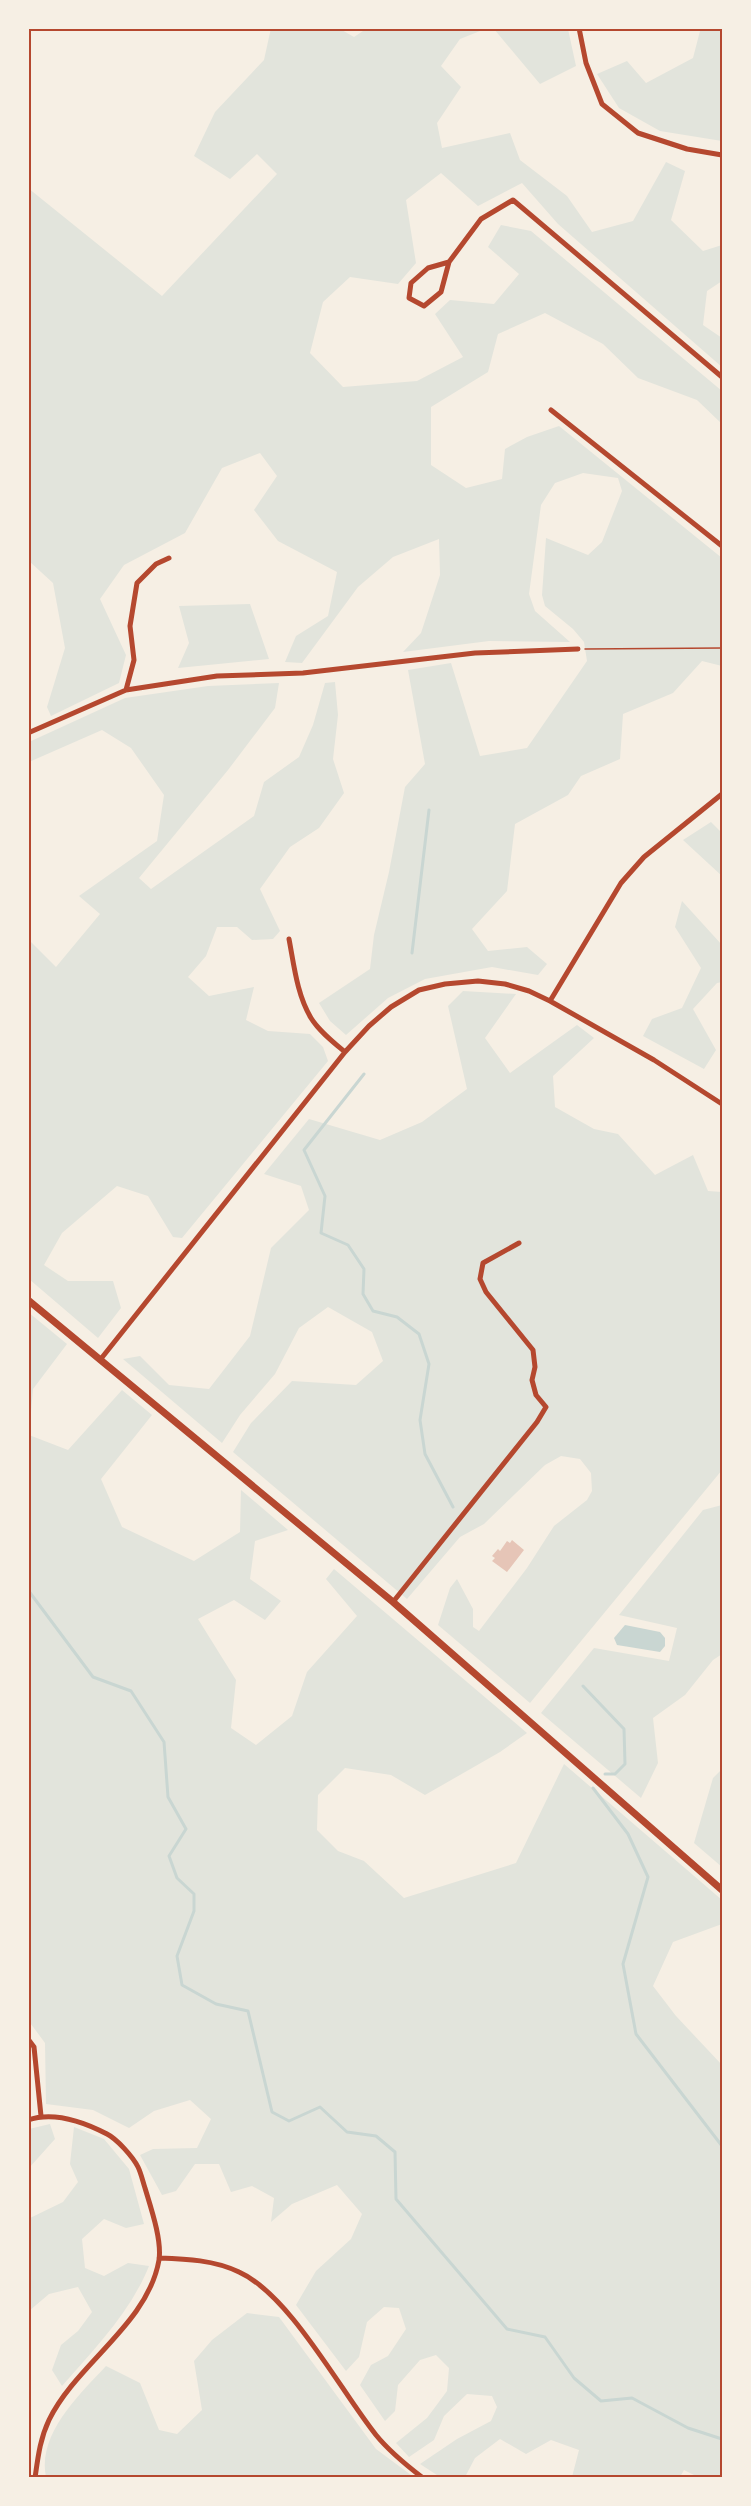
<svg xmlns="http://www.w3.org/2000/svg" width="751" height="2506" viewBox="0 0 751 2506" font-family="Inter,sans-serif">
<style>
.green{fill:#e2e4dc}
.water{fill:#c9d6d2}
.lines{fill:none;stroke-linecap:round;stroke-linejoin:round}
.stream{stroke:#c9d6d2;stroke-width:3}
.building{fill:#e6c5b7}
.path{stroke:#b5482f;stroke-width:1.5}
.minor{stroke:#b5482f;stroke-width:5}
.tertiary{stroke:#b5482f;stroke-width:7}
.neatline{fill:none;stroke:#b5482f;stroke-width:2}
</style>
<rect width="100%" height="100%" fill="#f6efe4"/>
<path class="green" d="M 271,28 L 340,29 L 354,37 L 366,29 L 485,29 L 460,39 L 441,66 L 461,87 L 437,123 L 442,148 L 510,133 L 520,160 L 567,196 L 592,232 L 633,221 L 666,162 L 685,171 L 671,220 L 703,251 L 722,245 L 722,281 L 707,291 L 703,325 L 722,338 L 722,367 L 558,224 L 522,183 L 478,206 L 441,173 L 406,200 L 416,263 L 398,284 L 350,277 L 323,302 L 310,353 L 343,387 L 417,381 L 463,357 L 435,314 L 450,300 L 494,304 L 519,274 L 488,247 L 501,225 L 531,231 L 722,391 L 722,424 L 697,400 L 638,378 L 603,344 L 545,313 L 498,334 L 488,372 L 431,407 L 431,465 L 466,488 L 502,479 L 505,449 L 527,437 L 559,426 L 722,558 L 722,666 L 702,661 L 673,693 L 623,714 L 620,759 L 581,776 L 568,795 L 515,824 L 507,891 L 472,929 L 488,951 L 527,947 L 547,964 L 538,975 L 492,967 L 425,979 L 388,998 L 346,1035 L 330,1021 L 319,1003 L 370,969 L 374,935 L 389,872 L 405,787 L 425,764 L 408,670 L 451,663 L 480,756 L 527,748 L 587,661 L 584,642 L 573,629 L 545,606 L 542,595 L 546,538 L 588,555 L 602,542 L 622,491 L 618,478 L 583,473 L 555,483 L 541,505 L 529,594 L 535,611 L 570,642 L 489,641 L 403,652 L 421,633 L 440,575 L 439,539 L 393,557 L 358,587 L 302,663 L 285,662 L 296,636 L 328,616 L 337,572 L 278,541 L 254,510 L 277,476 L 260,453 L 222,468 L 185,533 L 124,565 L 100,599 L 126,655 L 119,683 L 51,716 L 47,707 L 65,648 L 53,583 L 29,561 L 28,188 L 162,296 L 277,174 L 257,154 L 230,179 L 194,156 L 215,112 L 264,60 Z
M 494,29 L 568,29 L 576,66 L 540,84 Z
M 695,29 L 722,29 L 722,141 L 660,131 L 619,108 L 597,74 L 627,61 L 646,83 L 693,58 L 700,31 Z
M 250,604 L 269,659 L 178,668 L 189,643 L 179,606 Z
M 335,682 L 338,715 L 333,759 L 344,793 L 319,828 L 290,847 L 260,889 L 280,931 L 273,939 L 252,940 L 237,927 L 217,927 L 206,956 L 188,977 L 209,996 L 254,987 L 246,1020 L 268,1031 L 310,1034 L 323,1047 L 328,1061 L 182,1238 L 173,1237 L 148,1196 L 117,1186 L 62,1233 L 44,1265 L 68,1281 L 113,1281 L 121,1308 L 98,1338 L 29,1279 L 29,940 L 56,967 L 100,914 L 79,896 L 157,841 L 164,795 L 131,748 L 102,730 L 29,762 L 29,742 L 125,698 L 208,686 L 279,683 L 275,708 L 228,770 L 139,878 L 151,889 L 254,816 L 264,782 L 299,757 L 313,725 L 325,683 Z
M 711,822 L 722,833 L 722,876 L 683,840 Z
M 682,901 L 722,945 L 722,982 L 717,983 L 693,1009 L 716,1050 L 704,1069 L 643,1036 L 652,1019 L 682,1008 L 701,968 L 675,927 Z
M 463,991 L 516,994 L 485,1038 L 510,1073 L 577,1025 L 594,1038 L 553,1076 L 555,1107 L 594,1129 L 618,1134 L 655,1175 L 693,1155 L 708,1191 L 722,1192 L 722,1470 L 530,1703 L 438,1625 L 450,1588 L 457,1579 L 473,1609 L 473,1627 L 479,1631 L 527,1568 L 554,1526 L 587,1500 L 592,1491 L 591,1473 L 580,1459 L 561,1456 L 545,1465 L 484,1524 L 460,1537 L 407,1599 L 233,1452 L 251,1423 L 292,1381 L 356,1385 L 383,1361 L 372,1332 L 328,1307 L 299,1328 L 275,1374 L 240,1415 L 222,1443 L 123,1359 L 140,1356 L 169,1385 L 209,1389 L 250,1336 L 271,1248 L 309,1210 L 301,1186 L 264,1174 L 309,1119 L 380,1140 L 422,1122 L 467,1089 L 448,1006 Z
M 28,1312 L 67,1344 L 33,1389 L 29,1435 L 68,1450 L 122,1390 L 152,1415 L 101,1479 L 122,1527 L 194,1561 L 240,1532 L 241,1490 L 288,1530 L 255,1541 L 250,1579 L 281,1601 L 265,1620 L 234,1600 L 198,1619 L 236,1680 L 231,1728 L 256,1745 L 292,1716 L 307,1672 L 357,1616 L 326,1579 L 334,1569 L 527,1733 L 500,1752 L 425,1795 L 391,1775 L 345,1768 L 318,1795 L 317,1830 L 338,1851 L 364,1861 L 404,1898 L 516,1863 L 564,1764 L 722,1900 L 722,1924 L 673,1942 L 653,1986 L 676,2016 L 722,2065 L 722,2477 L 698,2477 L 684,2470 L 680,2477 L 572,2477 L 579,2450 L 551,2440 L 526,2454 L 500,2439 L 475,2458 L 465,2477 L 440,2477 L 420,2464 L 457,2439 L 491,2421 L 497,2407 L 492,2396 L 467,2394 L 444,2416 L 434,2440 L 409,2457 L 396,2443 L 427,2418 L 447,2391 L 449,2368 L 436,2355 L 420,2360 L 398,2385 L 395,2411 L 385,2421 L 360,2385 L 371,2365 L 388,2356 L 406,2329 L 399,2308 L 384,2307 L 367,2322 L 359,2357 L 346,2371 L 296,2305 L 316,2271 L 351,2239 L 362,2214 L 337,2185 L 292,2204 L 271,2222 L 274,2198 L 252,2186 L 231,2192 L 219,2164 L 195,2164 L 176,2191 L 162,2195 L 140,2155 L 153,2149 L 197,2148 L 211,2119 L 190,2100 L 154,2111 L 129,2128 L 93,2110 L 46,2104 L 45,2043 L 28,2020 Z
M 722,1505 L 722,1654 L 713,1660 L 685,1695 L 653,1718 L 658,1763 L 641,1798 L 541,1713 L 594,1648 L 669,1661 L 677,1628 L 619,1615 L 703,1510 Z
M 722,1769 L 722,1867 L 694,1843 L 713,1778 Z
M 50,2124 L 55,2139 L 29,2168 L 29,2129 Z
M 74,2127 L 104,2139 L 129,2169 L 144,2224 L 126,2228 L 104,2219 L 82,2239 L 85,2268 L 104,2276 L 128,2263 L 149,2266 C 130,2313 95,2348 62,2386 L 52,2370 L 61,2345 L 78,2331 L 92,2312 L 78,2287 L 49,2294 L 29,2311 L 28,2219 L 63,2202 L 78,2182 L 70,2164 Z
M 247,2313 L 279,2317 L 376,2449 L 411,2475 L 408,2478 L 46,2477 C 37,2434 80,2394 106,2366 L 140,2383 L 159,2430 L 177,2434 L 202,2410 L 194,2361 L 212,2340 Z"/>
<path class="water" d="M 625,1625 L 660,1632 L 665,1638 L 665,1646 L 660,1652 L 617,1645 L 614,1638 Z"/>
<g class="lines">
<path class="stream" d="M 412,953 L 429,810
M 364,1074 L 304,1150 L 325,1196 L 321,1233 L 348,1245 L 364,1269 L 363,1294 L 373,1311 L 397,1317 L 419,1334 L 429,1364 L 420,1420 L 425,1454 L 453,1507
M 28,1590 L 93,1677 L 131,1691 L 164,1742 L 168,1797 L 186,1829 L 169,1856 L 177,1878 L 194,1894 L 194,1911 L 177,1956 L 182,1985 L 216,2004 L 248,2011 L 272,2112 L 289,2121 L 320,2107 L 347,2132 L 376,2136 L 395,2152 L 396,2199 L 507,2329 L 545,2337 L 574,2378 L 601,2401 L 632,2398 L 688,2428 L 722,2439
M 583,1686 L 624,1729 L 625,1764 L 615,1774 L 605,1774
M 593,1788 L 628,1834 L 648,1877 L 623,1964 L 636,2034 L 722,2146"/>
</g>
<path class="building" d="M 512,1540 L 524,1550 L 507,1572 L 492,1561 L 495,1558 L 492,1556 L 498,1549 L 500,1551 L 507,1541 L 510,1543 Z"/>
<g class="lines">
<path class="path" d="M 585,649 L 722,648"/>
<path class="minor" d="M 579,28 L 586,63 L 602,104 L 638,133 L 687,149 L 722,155
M 449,262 L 441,292 L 424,306 L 409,298 L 411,283 L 428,268 L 449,262 L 481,219 L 513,200 L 722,377
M 551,410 L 722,546
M 126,690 L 134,660 L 130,626 L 137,583 L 156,564 L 169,558
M 28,733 L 126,690 L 217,676 L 303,673 L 475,653 L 578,649
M 289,939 C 294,965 297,995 311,1018 C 319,1031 333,1042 345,1052
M 550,1001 L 621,883 L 644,857 L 722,794
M 100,1360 L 345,1052 L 369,1026 L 391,1007 L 419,990 L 445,984 L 478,981 L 505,984 L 529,991 L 550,1001 L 654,1060 L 722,1104
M 393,1602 L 537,1422 L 546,1407 L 536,1395 L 532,1380 L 535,1367 L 533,1350 L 486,1292 L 480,1279 L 483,1263 L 519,1243
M 28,2039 L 34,2047 L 41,2116
M 28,2120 C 54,2111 84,2122 107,2134 C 117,2139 133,2157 138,2167 C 141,2173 143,2182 145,2188 C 151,2208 162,2240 159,2260 C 148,2324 76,2364 49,2420 C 40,2439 38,2457 35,2478
M 159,2258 C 187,2259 214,2260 239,2272 C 290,2295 340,2390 376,2435 C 389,2451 406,2465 423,2478"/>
<path class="tertiary" d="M 28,1300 L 393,1602 L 722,1890"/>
</g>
<rect width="751" height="2506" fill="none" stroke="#f6efe4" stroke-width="60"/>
<rect x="30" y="30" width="691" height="2446" class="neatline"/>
</svg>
